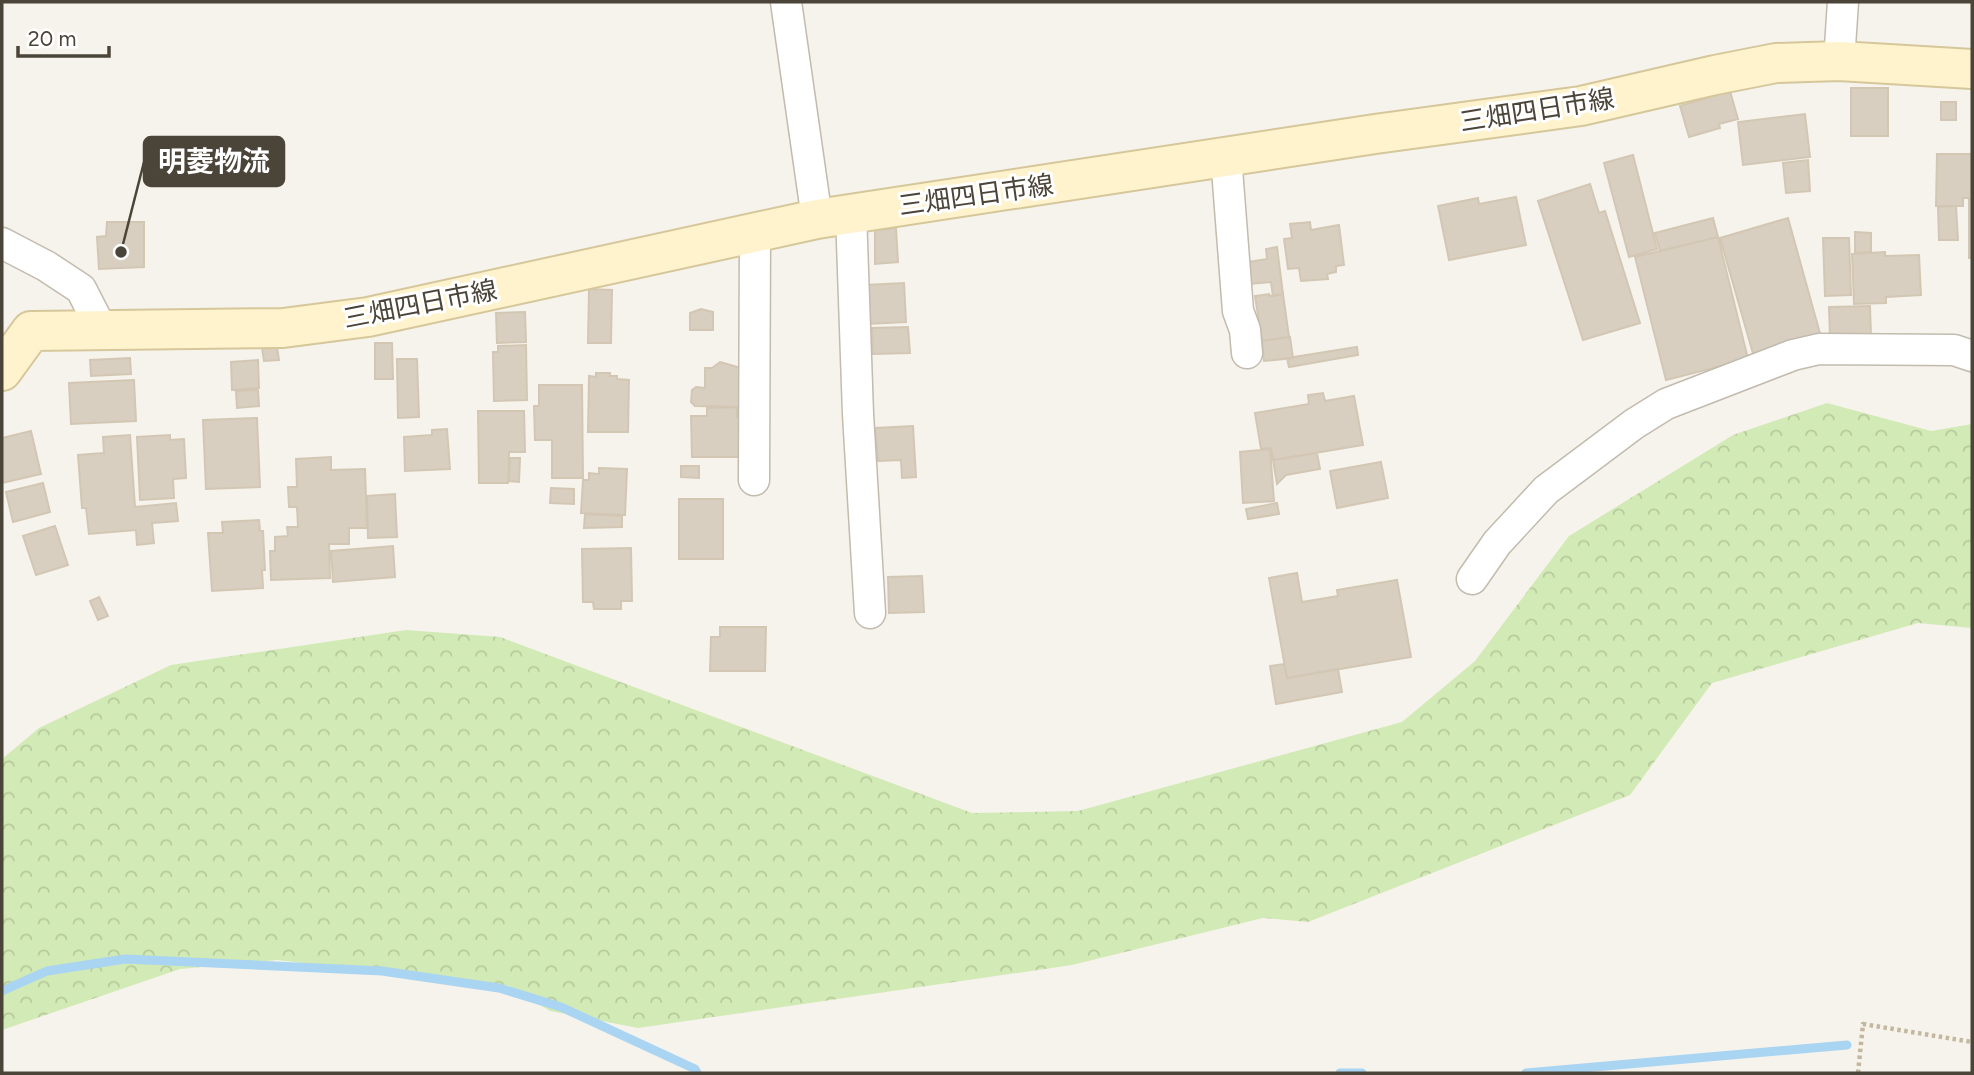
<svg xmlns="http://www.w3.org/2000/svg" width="1974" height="1075" viewBox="0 0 1974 1075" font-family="Figtree,'Noto Sans JP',sans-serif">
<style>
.forest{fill:url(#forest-crowns)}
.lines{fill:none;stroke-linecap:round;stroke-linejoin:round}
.stream{stroke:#a9d4f2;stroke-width:9}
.building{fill:#d8cfc1;stroke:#d3c7b4;stroke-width:2}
.street-casing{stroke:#c2bbae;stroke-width:33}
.secondary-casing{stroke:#d6c79b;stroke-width:42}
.path{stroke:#c4b79f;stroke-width:4.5;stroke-dasharray:3.5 3.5;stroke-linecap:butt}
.street{stroke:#fff;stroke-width:30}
.secondary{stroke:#fff3cd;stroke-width:38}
.labels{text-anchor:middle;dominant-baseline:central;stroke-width:6;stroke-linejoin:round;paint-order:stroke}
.street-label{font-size:26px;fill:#4b4439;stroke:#fff}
.leader{fill:none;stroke:#4b4439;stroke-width:2.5}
.callout-dot{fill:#4b4439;stroke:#fff;stroke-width:2.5}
.callout{fill:#4b4439;stroke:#4b4439;stroke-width:2.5}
.callout-label{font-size:28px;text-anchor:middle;font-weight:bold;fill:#fff}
</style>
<defs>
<pattern id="forest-crowns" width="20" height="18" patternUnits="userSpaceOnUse" patternTransform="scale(1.75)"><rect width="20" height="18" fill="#d2eab5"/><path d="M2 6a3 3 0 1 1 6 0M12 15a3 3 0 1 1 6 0" fill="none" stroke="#b6ca9c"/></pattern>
</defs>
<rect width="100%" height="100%" fill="#f6f3ec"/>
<path class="forest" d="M 1827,403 L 1931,431 L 1972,424 L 1972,628 L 1918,623 L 1712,683 L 1630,795 L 1308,922 L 1263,918 L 1072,965 L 638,1028 L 550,1011 L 509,986 L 277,960 L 180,969 L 2,1030 L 2,759 L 39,728 L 171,665 L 406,630 L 500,637 L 972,813 L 1078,811 L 1402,722 L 1475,661 L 1569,536 L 1733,435 Z"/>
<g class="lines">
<path class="stream" d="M 2,991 L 47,971 L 125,959 L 382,971 L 499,988 L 561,1007 L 695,1069 L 697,1073
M 1340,1073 L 1362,1073
M 1526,1073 L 1847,1045"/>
</g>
<path class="building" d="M 1851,88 L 1888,88 L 1888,136 L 1851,136 Z
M 1730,91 L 1738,119 L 1719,124 L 1720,128 L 1689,137 L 1680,106 Z
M 1941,102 L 1956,102 L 1956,120 L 1941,120 Z
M 1805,114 L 1810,157 L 1743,165 L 1738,122 Z
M 1937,154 L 1972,154 L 1972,258 L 1969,258 L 1969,198 L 1963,198 L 1963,206 L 1936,206 Z
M 1633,155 L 1657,249 L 1629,257 L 1604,163 Z
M 1808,160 L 1810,191 L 1786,193 L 1783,163 Z
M 1590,184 L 1599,213 L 1605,211 L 1640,323 L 1583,340 L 1538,201 Z
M 1516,197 L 1526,245 L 1449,260 L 1438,206 L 1478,198 L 1479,204 Z
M 1956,206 L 1958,240 L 1939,240 L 1938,207 Z
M 1713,218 L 1718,237 L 1660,251 L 1655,233 Z
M 1788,218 L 1821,337 L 1754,357 L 1720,238 Z
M 107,222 L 144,222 L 144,267 L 99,269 L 97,237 L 106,236 Z
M 1310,222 L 1311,230 L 1339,225 L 1344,265 L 1336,266 L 1336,272 L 1327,274 L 1328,279 L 1301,281 L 1299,268 L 1288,269 L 1284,239 L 1292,238 L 1290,224 Z
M 896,228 L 898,262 L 875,264 L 875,230 Z
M 1855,232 L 1871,233 L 1871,252 L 1855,253 Z
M 1718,237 L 1748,359 L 1666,380 L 1635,257 Z
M 1823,238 L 1849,238 L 1851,295 L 1825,296 Z
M 1277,247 L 1283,294 L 1273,296 L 1271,282 L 1250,284 L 1248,262 L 1267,259 L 1266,249 Z
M 1885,252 L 1885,256 L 1919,255 L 1921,295 L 1886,297 L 1886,303 L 1854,304 L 1852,254 Z
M 904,283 L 906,322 L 866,324 L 865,285 Z
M 589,289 L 612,290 L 611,343 L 588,343 Z
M 1269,294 L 1270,296 L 1283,294 L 1289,337 L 1262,341 L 1255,296 Z
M 1870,306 L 1871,336 L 1830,337 L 1829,307 Z
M 701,309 L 713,312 L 713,330 L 690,330 L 690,313 Z
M 525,312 L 526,342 L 497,343 L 496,313 Z
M 908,327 L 910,353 L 873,354 L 872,328 Z
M 1290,337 L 1293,358 L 1264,361 L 1262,341 Z
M 375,343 L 392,343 L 393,379 L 375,379 Z
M 526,345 L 527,400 L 494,401 L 493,352 L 498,352 L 498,346 Z
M 277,347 L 279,360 L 264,361 L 262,348 Z
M 1357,347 L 1358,355 L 1289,367 L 1287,358 Z
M 130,358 L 131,374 L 91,376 L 90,360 Z
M 397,359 L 417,359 L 419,417 L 398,418 Z
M 258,360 L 259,388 L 232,390 L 231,362 Z
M 720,362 L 741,368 L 741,407 L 695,406 L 691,402 L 692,390 L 696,387 L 705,388 L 705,368 L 712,368 Z
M 596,373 L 610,373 L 610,376 L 617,376 L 617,379 L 629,380 L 628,432 L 588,432 L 589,376 L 596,377 Z
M 134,380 L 136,421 L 71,424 L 69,383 Z
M 539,385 L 582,385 L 583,478 L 552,478 L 552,440 L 535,440 L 534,406 L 539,406 Z
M 258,390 L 259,406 L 237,408 L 236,391 Z
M 1323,393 L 1325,401 L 1354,396 L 1363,445 L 1273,460 L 1271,448 L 1261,449 L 1255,413 L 1309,404 L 1308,395 Z
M 737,407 L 737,417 L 741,417 L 741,457 L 692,457 L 691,416 L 707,416 L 707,408 Z
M 478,411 L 524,411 L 525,452 L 509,452 L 508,483 L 479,483 Z
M 257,418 L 260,487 L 206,489 L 203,420 Z
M 913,426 L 916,477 L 902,478 L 901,460 L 878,461 L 875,428 Z
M 447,429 L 450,469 L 405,471 L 404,437 L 432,435 L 432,430 Z
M 31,431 L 41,474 L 2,483 L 2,438 Z
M 130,435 L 135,507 L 176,503 L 178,521 L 152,523 L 154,543 L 137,545 L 136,530 L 89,534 L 86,508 L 82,508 L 78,455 L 104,453 L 103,437 Z
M 170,435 L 170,440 L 184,439 L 186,478 L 173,479 L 174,498 L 140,500 L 137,437 Z
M 1270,449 L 1274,501 L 1243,503 L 1240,452 Z
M 1317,453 L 1320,469 L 1286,475 L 1277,484 L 1273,460 Z
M 331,457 L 331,470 L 365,469 L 367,528 L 349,528 L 349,544 L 329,544 L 330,578 L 271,580 L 270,551 L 275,551 L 275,537 L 288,536 L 287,527 L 298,527 L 297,507 L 289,507 L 288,487 L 297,487 L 296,459 Z
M 510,458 L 520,458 L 519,482 L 509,481 Z
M 1381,462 L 1388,498 L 1337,508 L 1330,471 Z
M 681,466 L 699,466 L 699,478 L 681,477 Z
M 599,468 L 627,469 L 625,515 L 581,513 L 583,480 L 589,480 L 589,473 L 599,474 Z
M 43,483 L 50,512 L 13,522 L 6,492 Z
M 551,488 L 574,489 L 574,504 L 550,503 Z
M 395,494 L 397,537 L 368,538 L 367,496 Z
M 679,499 L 723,499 L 723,559 L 679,559 Z
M 1277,503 L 1279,514 L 1248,519 L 1246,509 Z
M 585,514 L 622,516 L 622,527 L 584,528 Z
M 259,520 L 260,531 L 263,531 L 265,570 L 262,570 L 263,588 L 212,591 L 208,533 L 223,533 L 222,522 Z
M 55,526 L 68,565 L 36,575 L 23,536 Z
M 393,546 L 395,577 L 333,582 L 331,551 Z
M 631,548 L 632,601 L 621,601 L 621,609 L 594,609 L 593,602 L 583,602 L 582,549 Z
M 1297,573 L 1302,602 L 1338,596 L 1337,590 L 1397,580 L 1411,657 L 1287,678 L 1269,578 Z
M 922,576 L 924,612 L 889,613 L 888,577 Z
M 99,597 L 108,616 L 98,620 L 90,601 Z
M 720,627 L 766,627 L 765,671 L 710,671 L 711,637 L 720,637 Z
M 1284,664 L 1287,678 L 1338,669 L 1342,692 L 1276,704 L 1270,666 Z"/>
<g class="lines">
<defs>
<path id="street" d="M 786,2 L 817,219
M 1839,61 L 1843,2
M 1226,156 L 1238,311 L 1245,330 L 1247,353
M 851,213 L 858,414 L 870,613
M 2,243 L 46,266 L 81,289 L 103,332
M 754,480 L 755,233
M 1472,579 L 1497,543 L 1546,490 L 1634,424 L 1666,404 L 1793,355 L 1819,349 L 1954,350 L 1972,356"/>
<path id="secondary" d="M 2,371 L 31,331 L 283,328 L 368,317 L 817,219 L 1375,134 L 1581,106 L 1715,75 L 1776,63 L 1839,61 L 1972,69"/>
</defs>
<use href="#street" class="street-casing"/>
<use href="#secondary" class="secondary-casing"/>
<path class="path" d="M 1858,1073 L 1863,1024 L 1972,1042"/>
<use href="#street" class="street"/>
<use href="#secondary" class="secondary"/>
</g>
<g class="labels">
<g class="street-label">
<text transform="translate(1537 110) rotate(-9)">三畑四日市線</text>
<text transform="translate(976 195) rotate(-8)">三畑四日市線</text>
<text transform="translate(420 304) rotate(-11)">三畑四日市線</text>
</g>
</g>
<path class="leader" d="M121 252L144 162"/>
<circle class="callout-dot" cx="121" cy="252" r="7"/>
<rect class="callout" x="144" y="137" width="140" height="49" rx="7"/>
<g class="callout-label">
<text x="214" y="171">明菱物流</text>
</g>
<rect width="1974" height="1075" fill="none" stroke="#4b4439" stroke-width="7"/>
<path d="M18 46v10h91v-10" fill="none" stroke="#4b4439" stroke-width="3.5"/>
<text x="28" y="46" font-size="21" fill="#4b4439" stroke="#ffffff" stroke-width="5" paint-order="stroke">20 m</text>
</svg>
